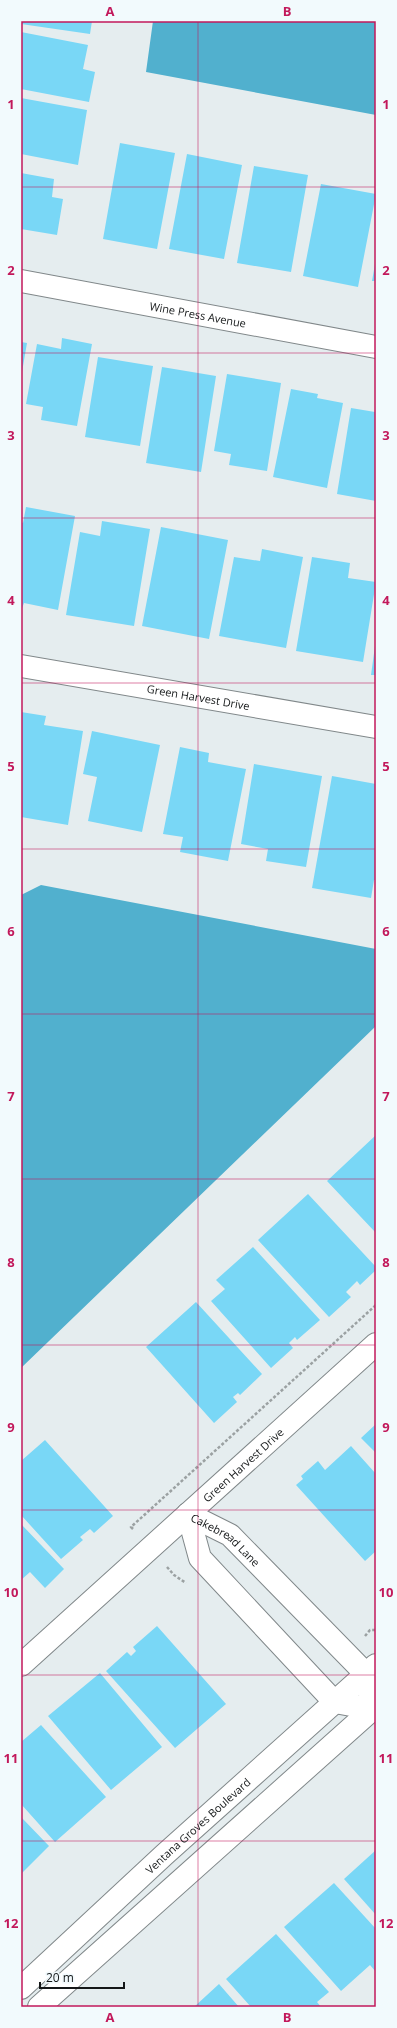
<svg xmlns="http://www.w3.org/2000/svg" width="397" height="2028" viewBox="0 0 397 2028" font-family="'Open Sans',sans-serif">
<style>
.water{fill:#51b0ce}
.building{fill:#79d7f6}
.lines{fill:none;stroke-linecap:round;stroke-linejoin:round}
.minor-casing{stroke:#81888a;stroke-width:24}
.tertiary-casing{stroke:#81888a;stroke-width:24}
.path{stroke:#9ba1a2;stroke-width:2.5;stroke-dasharray:3 2;stroke-linecap:butt}
.minor{stroke:#fff;stroke-width:22}
.tertiary{stroke:#fff;stroke-width:22}
.grid{fill:none;stroke:#c2185b;stroke-width:1;stroke-opacity:0.55}
.labels{text-anchor:middle;dominant-baseline:central;stroke-width:4;stroke-linejoin:round;paint-order:stroke}
.street-label{font-size:11px;fill:#141718;stroke:#f2fafd}
.neatline{fill:none;stroke:#c2185b;stroke-width:1.5}
.grid-label{font-size:13px;text-anchor:middle;font-weight:bold;fill:#c2185b}
</style>
<rect width="100%" height="100%" fill="#e5edef"/>
<path class="water" d="M 153,21 L 376,21 L 376,115 L 146,72 Z
M 41,885 L 376,949 L 376,1026 L 21,1368 L 21,895 Z"/>
<path class="building" d="M 21,21 L 92,21 L 90,34 L 21,24 Z
M 21,32 L 88,45 L 83,69 L 95,72 L 89,102 L 21,89 Z
M 21,98 L 87,110 L 78,165 L 21,154 Z
M 120,143 L 175,153 L 157,249 L 103,239 Z
M 187,154 L 242,165 L 224,259 L 169,249 Z
M 254,166 L 308,175 L 291,272 L 237,263 Z
M 21,173 L 54,179 L 52,197 L 63,199 L 57,235 L 21,229 Z
M 321,184 L 376,194 L 358,287 L 303,276 Z
M 375,264 L 376,264 L 376,281 L 372,281 Z
M 62,338 L 92,344 L 77,426 L 41,420 L 43,407 L 26,404 L 37,344 L 61,349 Z
M 21,342 L 27,343 L 22,372 L 21,372 Z
M 98,357 L 153,366 L 140,446 L 85,437 Z
M 162,367 L 216,376 L 201,472 L 146,463 Z
M 227,374 L 281,383 L 267,471 L 229,465 L 231,454 L 214,451 Z
M 291,389 L 318,394 L 317,398 L 343,403 L 327,488 L 273,477 Z
M 351,408 L 375,412 L 376,409 L 376,501 L 337,494 Z
M 26,507 L 75,516 L 58,610 L 24,603 L 21,611 L 21,522 L 23,523 Z
M 102,521 L 150,529 L 134,626 L 66,615 L 80,532 L 100,536 Z
M 161,527 L 228,540 L 209,639 L 142,626 Z
M 262,549 L 303,557 L 286,648 L 219,636 L 234,557 L 260,561 Z
M 312,557 L 350,563 L 348,578 L 376,582 L 363,662 L 296,651 Z
M 375,646 L 376,646 L 376,675 L 371,675 Z
M 21,712 L 46,716 L 44,725 L 83,731 L 68,825 L 21,817 Z
M 92,731 L 160,745 L 142,832 L 88,821 L 97,777 L 83,774 Z
M 180,747 L 209,753 L 208,762 L 246,769 L 228,861 L 180,852 L 183,837 L 163,834 Z
M 254,764 L 322,776 L 306,867 L 266,861 L 268,849 L 241,844 Z
M 332,776 L 376,784 L 376,880 L 374,880 L 371,898 L 312,888 Z
M 376,1135 L 376,1233 L 327,1181 Z
M 308,1194 L 376,1267 L 376,1270 L 360,1285 L 357,1281 L 346,1292 L 351,1297 L 329,1317 L 258,1240 Z
M 253,1247 L 320,1320 L 297,1340 L 295,1337 L 289,1343 L 293,1348 L 271,1368 L 211,1301 L 225,1289 L 216,1280 Z
M 196,1302 L 262,1374 L 240,1395 L 238,1393 L 233,1397 L 237,1402 L 214,1423 L 146,1347 Z
M 376,1424 L 376,1453 L 361,1438 Z
M 45,1440 L 113,1516 L 94,1533 L 90,1529 L 80,1537 L 83,1540 L 61,1559 L 21,1515 L 21,1461 Z
M 351,1446 L 376,1474 L 376,1551 L 365,1561 L 296,1485 L 303,1479 L 301,1476 L 318,1461 L 325,1470 Z
M 21,1524 L 64,1569 L 45,1588 L 30,1572 L 21,1580 Z
M 157,1626 L 226,1704 L 175,1748 L 106,1671 L 127,1652 L 131,1656 L 136,1651 L 133,1647 Z
M 100,1673 L 162,1747 L 111,1790 L 48,1716 Z
M 41,1725 L 106,1797 L 55,1842 L 21,1804 L 21,1742 Z
M 21,1817 L 49,1846 L 21,1874 Z
M 376,1850 L 376,1915 L 344,1879 Z
M 334,1883 L 376,1929 L 376,1972 L 370,1965 L 341,1991 L 284,1927 Z
M 276,1934 L 329,1992 L 317,2002 L 321,2007 L 251,2007 L 226,1979 Z
M 219,1984 L 239,2007 L 194,2007 Z"/>
<g class="lines">
<defs>
<g id="minor">
<path id="s1" d="M 21,281 L 376,347"/>
<path id="s2" d="M 21,666 L 376,727"/>
<path d="M 188,1514 L 200,1558 L 327,1694 L 335,1702 L 373,1709 L 376,1711"/>
<path id="s3" d="M 188,1514 L 230,1535 L 366,1674 L 373,1709"/>
<path id="s4" d="M 21,1665 L 376,1344"/>
</g>
<g id="tertiary">
<path id="s5" d="M 21,1988 L 164,1855 L 376,1665"/>
<path d="M 39,2007 L 376,1706"/>
</g>
</defs>
<use href="#minor" class="minor-casing"/>
<use href="#tertiary" class="tertiary-casing"/>
<path class="path" d="M 133,1529 L 131,1527 L 376,1305
M 167,1567 L 174,1575 L 186,1583
M 365,1636 L 370,1630 L 376,1630"/>
<use href="#minor" class="minor"/>
<use href="#tertiary" class="tertiary"/>
</g>
<path class="grid" d="M 198,21 L 198,2007M 21,187 L 376,187M 21,353 L 376,353M 21,518 L 376,518M 21,683 L 376,683M 21,849 L 376,849M 21,1014 L 376,1014M 21,1179 L 376,1179M 21,1345 L 376,1345M 21,1510 L 376,1510M 21,1675 L 376,1675M 21,1841 L 376,1841"/>
<g class="labels">
<g class="street-label">
<text stroke="none"><textPath href="#s1" startOffset="180">Wine Press Avenue</textPath></text>
<text stroke="none"><textPath href="#s2" startOffset="180">Green Harvest Drive</textPath></text>
<text stroke="none"><textPath href="#s4" startOffset="299">Green Harvest Drive</textPath></text>
<text stroke="none"><textPath href="#s3" startOffset="46">Cakebread Lane</textPath></text>
<text stroke="none"><textPath href="#s5" startOffset="240">Ventana Groves Boulevard</textPath></text>
</g>
</g>
<rect width="397" height="2028" fill="none" stroke="#f2fafd" stroke-width="44"/>
<path d="M40 1982v6h84v-6" fill="none" stroke="#141718" stroke-width="2"/>
<text x="46" y="1982" font-size="12" fill="#141718" stroke="#f2fafd" stroke-width="3" paint-order="stroke">20 m</text>
<rect x="22" y="22" width="353" height="1984" class="neatline"/>
<g class="grid-label">
<text x="110" y="16">A</text>
<text x="287" y="16">B</text>
<text x="11" y="109">1</text>
<text x="386" y="109">1</text>
<text x="11" y="275">2</text>
<text x="386" y="275">2</text>
<text x="11" y="440">3</text>
<text x="386" y="440">3</text>
<text x="11" y="605">4</text>
<text x="386" y="605">4</text>
<text x="11" y="771">5</text>
<text x="386" y="771">5</text>
<text x="11" y="936">6</text>
<text x="386" y="936">6</text>
<text x="11" y="1101">7</text>
<text x="386" y="1101">7</text>
<text x="11" y="1267">8</text>
<text x="386" y="1267">8</text>
<text x="11" y="1432">9</text>
<text x="386" y="1432">9</text>
<text x="11" y="1597">10</text>
<text x="386" y="1597">10</text>
<text x="11" y="1763">11</text>
<text x="386" y="1763">11</text>
<text x="11" y="1928">12</text>
<text x="386" y="1928">12</text>
<text x="110" y="2022">A</text>
<text x="287" y="2022">B</text>
</g>
</svg>
